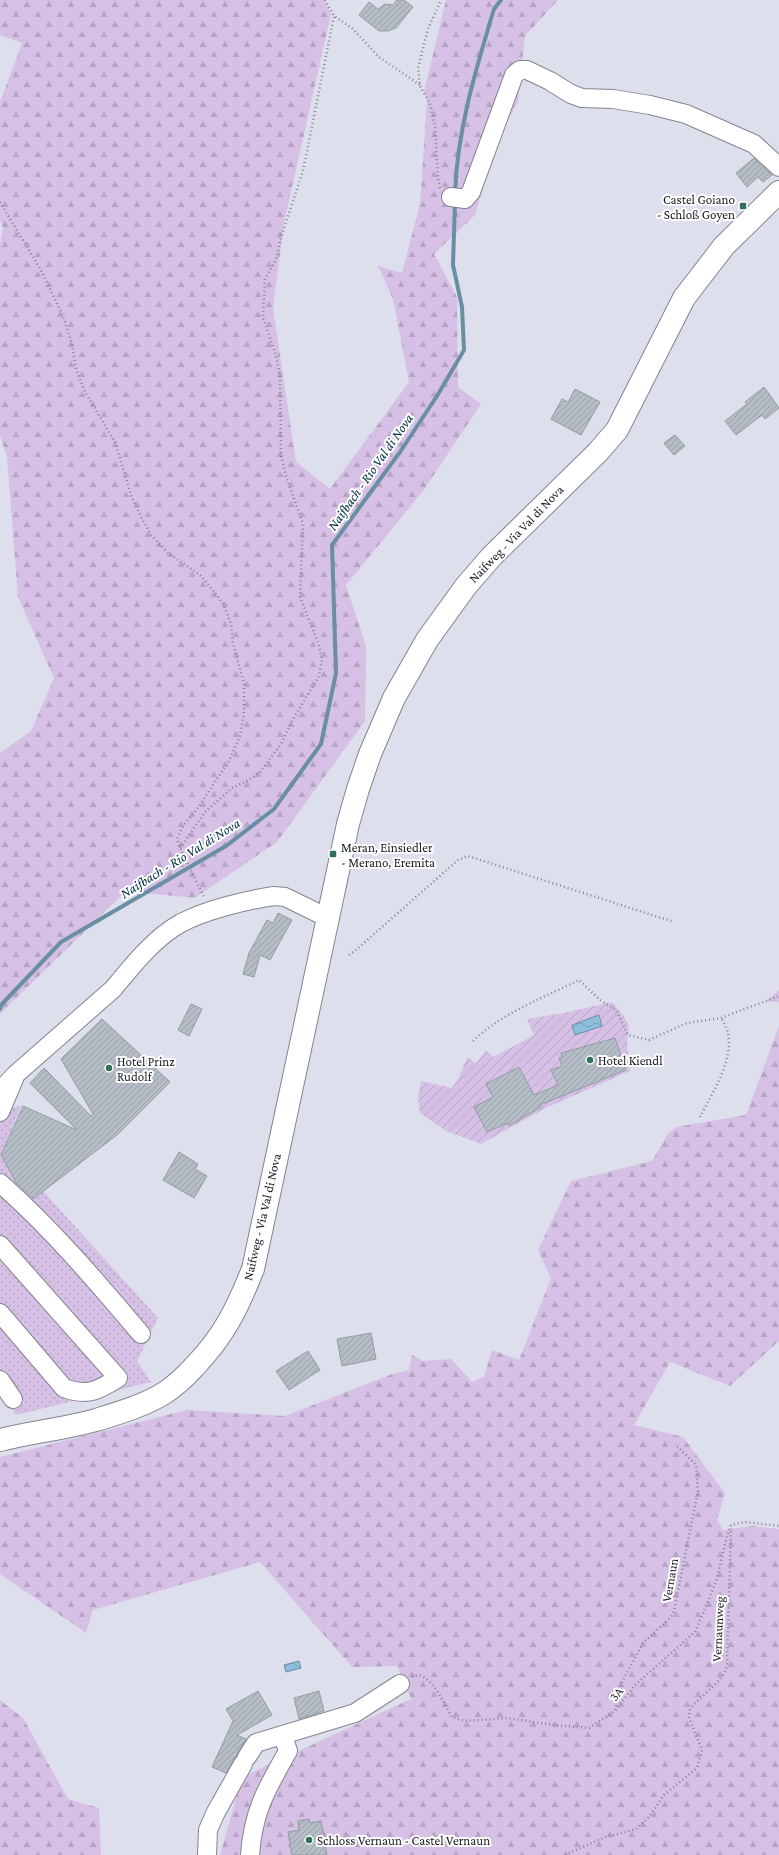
<svg xmlns="http://www.w3.org/2000/svg" width="779" height="1855" viewBox="0 0 779 1855" font-family="'Crimson Pro',serif">
<style>
.forest{fill:url(#forest-firs)}
.park{fill:url(#park-dots)}
.garden{fill:url(#garden-furrows)}
.water{fill:url(#water-waves);stroke:#6a8ea3}
.lines{fill:none;stroke-linecap:round;stroke-linejoin:round}
.stream{stroke:#6a8ea3;stroke-width:4}
.building{fill:url(#building-hatch);stroke:#939ba4}
.minor-casing{stroke:#82858f;stroke-width:20}
.major-casing{stroke:#82858f;stroke-width:24}
.path{stroke:#84878f;stroke-width:2.5;stroke-dasharray:1 3;stroke-linecap:butt}
.minor{stroke:#fff;stroke-width:18}
.major{stroke:#fff;stroke-width:22}
.poi-dot{fill:#31705f;stroke:#fff;stroke-width:1.5}
.labels{text-anchor:middle;dominant-baseline:central;stroke-width:4;stroke-linejoin:round;paint-order:stroke}
.poi-label{font-size:13px;fill:#191b1f;stroke:#fff;text-anchor:start}
.street-label{font-size:13px;fill:#191b1f;stroke:#fff}
.water-label{font-size:14px;font-style:italic;fill:#002f42;stroke:#fff}
</style>
<defs>
<pattern id="forest-firs" width="22" height="20" patternUnits="userSpaceOnUse"><rect width="22" height="20" fill="#d6c0e5"/><path d="M5 1l3.5 6h-7zM16 11l3.5 6h-7z" fill="#b7a4c4"/></pattern>
<pattern id="park-dots" width="8" height="8" patternUnits="userSpaceOnUse"><rect width="8" height="8" fill="#d6c0e5"/><path d="M2 2h.1M6 6h.1" fill="none" stroke="#b7a4c4" stroke-width="1.8" stroke-linecap="round"/></pattern>
<pattern id="garden-furrows" width="10" height="10" patternUnits="userSpaceOnUse"><rect width="10" height="10" fill="#d6c0e5"/><path d="M-1 1l2-2M0 10L10 0M9 11l2-2" fill="none" stroke="#b7a4c4"/></pattern>
<pattern id="water-waves" width="16" height="10" patternUnits="userSpaceOnUse"><rect width="16" height="10" fill="#8cc0dc"/><path d="M0 5q4-4 8 0t8 0" fill="none" stroke="#78a4bc"/></pattern>
<pattern id="building-hatch" width="6" height="6" patternUnits="userSpaceOnUse"><rect width="6" height="6" fill="#b4bcc5"/><path d="M-1 1l2-2M0 6l6-6M5 7l2-2" fill="none" stroke="#9aa1a9"/></pattern>
</defs>
<rect width="100%" height="100%" fill="#dde0ec"/>
<path class="forest" d="M 0,0 L 324,0 L 331,14 L 284,223 L 273,308 L 296,462 L 330,489 L 409,382 L 393,299 L 378,266 L 402,273 L 420,204 L 427,100 L 424,92 L 446,0 L 558,0 L 525,36 L 518,102 L 498,138 L 475,215 L 434,254 L 457,297 L 458,387 L 481,404 L 423,491 L 346,585 L 366,646 L 365,721 L 277,842 L 195,898 L 126,891 L 0,1014 L 0,753 L 31,731 L 54,678 L 18,597 L 7,457 L 0,436 L 0,244 L 3,228 L 0,220 L 0,102 L 22,43 L 0,35 Z
M 779,990 L 779,1002 L 766,1001 Z
M 779,1026 L 779,1341 L 730,1386 L 670,1362 L 634,1425 L 683,1437 L 725,1493 L 717,1520 L 723,1530 L 752,1526 L 779,1529 L 779,1855 L 220,1855 L 242,1777 L 411,1699 L 397,1666 L 352,1667 L 260,1562 L 93,1610 L 86,1633 L 0,1574 L 0,1457 L 187,1410 L 285,1416 L 392,1374 L 409,1370 L 412,1355 L 423,1361 L 451,1359 L 472,1382 L 484,1377 L 492,1350 L 519,1360 L 551,1278 L 538,1250 L 571,1181 L 652,1161 L 667,1135 L 676,1127 L 746,1115 Z
M 0,1700 L 23,1718 L 68,1799 L 99,1808 L 101,1855 L 0,1855 Z"/>
<path class="park" d="M 21,1106 L 1,1155 L 27,1203 L 43,1191 L 158,1318 L 137,1361 L 151,1382 L 16,1415 L 0,1393 L 0,1108 L 2,1109 Z"/>
<path class="garden" d="M 612,1002 L 623,1015 L 629,1026 L 627,1044 L 630,1071 L 546,1108 L 481,1144 L 446,1131 L 420,1113 L 418,1098 L 421,1081 L 452,1088 L 459,1077 L 467,1057 L 476,1063 L 486,1050 L 493,1057 L 534,1035 L 527,1019 L 564,1013 Z"/>
<path class="water" d="M 599,1015 L 602,1026 L 575,1035 L 572,1025 Z
M 299,1661 L 301,1668 L 286,1672 L 284,1665 Z"/>
<g class="lines">
<path class="stream" d="M 455,194 C 457,130 476,69 494,9 L 501,0
M 0,1009 L 2,1004 L 61,942 L 226,846 L 274,809 L 321,744 L 336,673 L 332,545 L 400,452 L 437,396 L 464,350 L 462,307 L 453,265 L 455,202"/>
</g>
<path class="building" d="M 397,0 L 404,0 L 413,7 L 396,28 L 388,31 L 379,31 L 359,15 L 369,2 L 378,9 L 385,4 L 393,5 Z
M 754,158 L 772,175 L 763,182 L 758,177 L 747,187 L 736,173 Z
M 764,387 L 779,408 L 765,419 L 762,415 L 736,435 L 725,421 L 747,404 L 745,402 Z
M 575,389 L 600,402 L 581,435 L 551,419 L 562,399 L 568,402 Z
M 675,435 L 685,446 L 674,455 L 664,443 Z
M 278,913 L 292,920 L 270,960 L 260,955 L 254,977 L 243,974 L 249,953 L 267,920 L 273,923 Z
M 191,1004 L 202,1009 L 189,1036 L 178,1030 Z
M 102,1019 L 170,1082 L 117,1135 L 33,1199 L 17,1184 L 1,1155 L 23,1106 L 77,1130 L 30,1083 L 44,1068 L 91,1116 L 93,1114 L 61,1059 Z
M 615,1038 L 626,1070 L 540,1105 L 541,1107 L 509,1126 L 508,1123 L 487,1132 L 474,1107 L 493,1097 L 486,1084 L 519,1067 L 534,1095 L 558,1085 L 551,1070 L 562,1066 L 559,1058 L 562,1057 L 561,1053 Z
M 179,1152 L 198,1164 L 195,1169 L 207,1176 L 194,1198 L 163,1180 Z
M 371,1333 L 376,1359 L 342,1366 L 337,1339 Z
M 308,1351 L 320,1370 L 289,1390 L 276,1371 Z
M 258,1691 L 272,1715 L 237,1735 L 246,1739 L 226,1773 L 212,1767 L 233,1721 L 226,1709 Z
M 319,1691 L 324,1711 L 299,1719 L 294,1698 Z
M 309,1819 L 310,1823 L 321,1821 L 327,1855 L 292,1855 L 288,1832 L 299,1830 L 298,1821 Z"/>
<g class="lines">
<defs>
<path id="minor" d="M 451,197 L 465,199 L 471,192 L 514,75 L 520,70 L 527,70 L 550,81 L 571,94 L 582,98 L 613,99 L 650,105 L 686,114 L 754,144 L 779,167
M 0,1091 L 15,1075 L 113,989 C 132,966 154,938 181,923 C 206,910 246,900 274,896 L 285,897 L 328,918
M 0,1112 L 14,1079
M 0,1183 C 52,1229 97,1282 141,1334
M 0,1245 L 118,1378 C 99,1390 88,1397 64,1388 L 0,1313
M 0,1380 L 13,1399
M 247,1757 L 256,1743 L 355,1713 L 400,1684
M 207,1855 L 208,1830 L 216,1812 L 243,1764
M 250,1855 C 253,1811 267,1788 288,1751 L 283,1736"/>
<path id="major" d="M 0,1440 C 31,1432 64,1429 96,1420 C 119,1413 146,1405 166,1392 C 176,1385 186,1376 194,1367 C 224,1336 237,1309 253,1269 L 348,824 L 358,789 L 370,754 L 394,698 L 427,640 L 466,586 L 492,556 L 598,452 L 617,430 L 684,298 L 724,246 L 779,192"/>
</defs>
<use href="#minor" class="minor-casing"/>
<use href="#major" class="major-casing"/>
<path class="path" d="M 325,0 L 334,16 L 352,28 L 379,57 L 420,85
M 440,188 L 438,179 L 435,126 L 430,104 L 420,86 L 418,68 L 428,29 L 441,0
M 0,202 L 41,270 L 63,316 L 72,344 L 76,369 L 85,392 L 115,442 L 132,498 L 142,519 L 152,536 L 168,553 L 200,575 L 212,589 L 224,605 L 231,624 L 233,643 L 244,684 L 244,714 L 240,736 L 229,761 L 197,809 L 183,826 L 177,839 L 180,848 L 204,897
M 180,848 L 205,812 L 232,788 L 249,780 L 260,772 L 281,744 L 292,721 L 319,676 L 322,660 L 319,645 L 300,597 L 303,524 L 286,476 L 281,456 L 280,375 L 275,352 L 263,318 L 265,279 L 276,260 L 281,237 L 303,171 L 334,16
M 349,955 L 356,950 L 458,860 L 468,856 L 674,922
M 473,1041 C 502,1013 543,998 579,980 L 600,1000 L 616,1010 L 628,1035 L 649,1040 L 687,1023 L 721,1018 L 779,996
M 700,1117 C 714,1089 743,1048 721,1018
M 412,1677 C 429,1667 445,1706 452,1717 L 465,1721 L 507,1718 L 553,1725 L 589,1728 L 615,1711 L 635,1685 L 695,1632 L 716,1582 L 727,1536 L 731,1525 L 745,1522 L 779,1526
M 615,1710 L 622,1682 L 643,1643 L 670,1618 L 674,1611 L 698,1491 L 696,1465 L 675,1444
M 565,1855 L 603,1838 L 636,1829 L 648,1818 L 664,1795 L 697,1768 L 702,1750 L 689,1718 L 690,1709 C 702,1693 721,1685 727,1666 L 731,1528"/>
<use href="#minor" class="minor"/>
<use href="#major" class="major"/>
</g>
<g class="poi-dot">
<rect x="739" y="202" width="8" height="8" rx="2"/>
<rect x="329" y="850" width="8" height="8" rx="2"/>
<circle cx="590" cy="1060" r="4"/>
<circle cx="109" cy="1068" r="4"/>
<circle cx="309" cy="1840" r="4"/>
</g>
<g class="labels">
<g class="poi-label">
<text x="735" y="199" text-anchor="end">Castel Goiano<tspan x="735" dy="15">- Schloß Goyen</tspan></text>
<text x="341" y="847">Meran, Einsiedler<tspan x="341" dy="15">- Merano, Eremita</tspan></text>
<text x="598" y="1060">Hotel Kiendl</text>
<text x="117" y="1061">Hotel Prinz<tspan x="117" dy="15">Rudolf</tspan></text>
<text x="317" y="1840">Schloss Vernaun - Castel Vernaun</text>
</g>
<g class="street-label">
<text transform="translate(516 534) rotate(-46)">Naifweg - Via Val di Nova</text>
<text transform="translate(262 1217) rotate(-77)">Naifweg - Via Val di Nova</text>
<text transform="translate(670 1580) rotate(-80)">Vernaun</text>
<text transform="translate(718 1629) rotate(-87)">Vernaunweg</text>
<text transform="translate(616 1694) rotate(-53)">3A</text>
</g>
<g class="water-label">
<text transform="translate(370 472) rotate(-55)">Naifbach - Rio Val di Nova</text>
<text transform="translate(180 858) rotate(-32)">Naifbach - Rio Val di Nova</text>
</g>
</g>
</svg>
